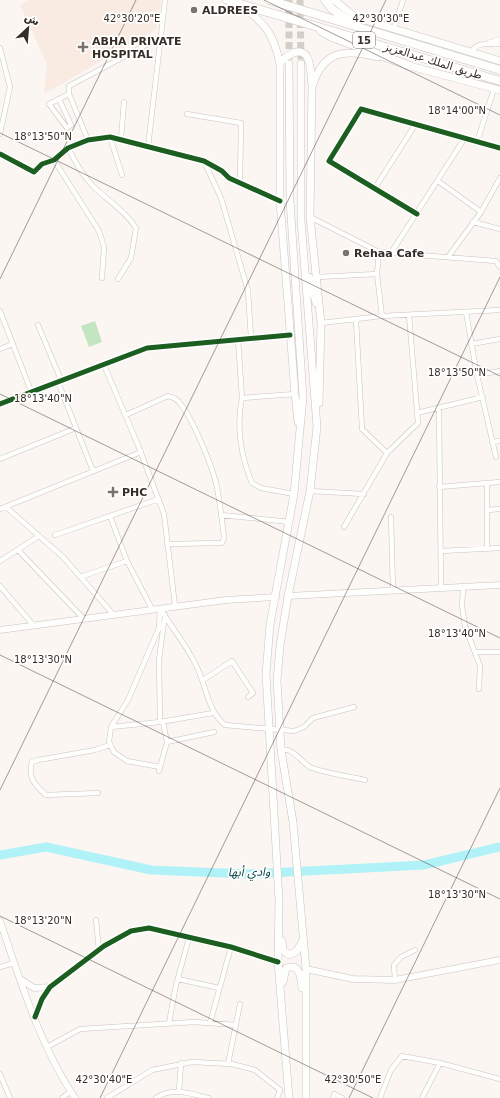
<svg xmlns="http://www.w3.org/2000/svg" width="500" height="1098" viewBox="0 0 500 1098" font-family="'DejaVu Sans','Noto Sans Arabic',sans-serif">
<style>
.medical{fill:#f9eae2}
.grass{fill:#c3e5c2}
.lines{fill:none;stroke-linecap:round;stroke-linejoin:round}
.river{stroke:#b0f2f8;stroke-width:9}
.primary-tunnel{stroke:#d4cec9;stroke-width:7;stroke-dasharray:7 3.5;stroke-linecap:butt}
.street-casing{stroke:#cac3be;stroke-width:5.5}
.secondary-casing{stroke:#cac3be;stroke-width:7}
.primary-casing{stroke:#cac3be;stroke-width:8}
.highway-casing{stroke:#cac3be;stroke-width:9}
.street{stroke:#fefefd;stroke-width:4.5}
.secondary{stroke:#fefefd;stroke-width:6}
.primary{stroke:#fefefd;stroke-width:7}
.highway{stroke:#fefefd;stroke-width:8}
.cycleway-casing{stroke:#fff;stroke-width:8}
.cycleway{stroke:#1b5e20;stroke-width:5}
.ticks{fill:none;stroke:#362d26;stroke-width:1;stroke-opacity:0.45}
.poi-dot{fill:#7b736d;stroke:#fff;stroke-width:1.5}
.labels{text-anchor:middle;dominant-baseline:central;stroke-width:3.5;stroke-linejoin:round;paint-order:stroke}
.shield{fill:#fff;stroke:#726c67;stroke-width:1}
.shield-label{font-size:10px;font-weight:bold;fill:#362d26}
.poi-label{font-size:11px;font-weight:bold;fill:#362d26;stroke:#fff;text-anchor:start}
.street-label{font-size:11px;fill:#362d26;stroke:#fff}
.water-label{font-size:12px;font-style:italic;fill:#07464b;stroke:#fff}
.ticks-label{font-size:10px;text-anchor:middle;fill:#362d26;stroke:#fff;stroke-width:3.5;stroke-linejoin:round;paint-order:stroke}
</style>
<rect width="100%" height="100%" fill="#fbf6f2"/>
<path class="medical" d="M 29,0 L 161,0 L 157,29 L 44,94 L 47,64 L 20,5 Z"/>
<path class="grass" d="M 95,321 L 102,342 L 89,347 L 81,326 Z"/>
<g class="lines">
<path class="river" d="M 0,855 L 46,847 L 151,870 L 247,874 L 424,865 L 500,847"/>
<path class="primary-tunnel" d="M 289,0 L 289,64
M 300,0 L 301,64"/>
<defs>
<path id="street" d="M 394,28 L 403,0
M 488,43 L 500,39
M 0,48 L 10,87 L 0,134
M 472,51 C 478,41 490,45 500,44
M 69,94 L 88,140
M 59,99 L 71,125 L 67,128 L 49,104 L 69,94 L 69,86 L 159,38
M 187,114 L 241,123 L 240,182
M 110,137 L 122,175
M 121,139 L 124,102
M 477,142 L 494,89
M 148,147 L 165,0
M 68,148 C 76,163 84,178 96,189 C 110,202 126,212 136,228 L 131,258 L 118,279
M 0,154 L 34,172 L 42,164 L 54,160 L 68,148 L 88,140 L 110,137 L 204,161 L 222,171 L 229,178 L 280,201
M 54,160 L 99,231 L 104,247 L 102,278
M 204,161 L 221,198 L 248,291 L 251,338
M 438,181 L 481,212
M 375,188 L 415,125
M 417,214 L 329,161 L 361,109 L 500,148
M 310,217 L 379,252 L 496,261 L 500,267
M 473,222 L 500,229
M 379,252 L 377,274 L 382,316
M 391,253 L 464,139
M 448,257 L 481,212 L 500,178
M 317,277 L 377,274
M 0,311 L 31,391
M 466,312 L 477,375 L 496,457
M 356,320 L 362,429 L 387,453
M 321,323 L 382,316 L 500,310
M 38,325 L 61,380
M 238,339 L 242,398
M 471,344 L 500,339
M 0,349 L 13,344
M 104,365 L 138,445 L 164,514 L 175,606
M 477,375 L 500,371
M 58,382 L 93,471
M 0,404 L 147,348 L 290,335
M 439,408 L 441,587
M 417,413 L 483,397
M 126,415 L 168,396 C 173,398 176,398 179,402 C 192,417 211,463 216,483 C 220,501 222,520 224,538 L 222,543 L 167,544
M 492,442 L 500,441
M 0,459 L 76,428
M 439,487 L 500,482
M 310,491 L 364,494
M 294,494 L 261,488 L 252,483 C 241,457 236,426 242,398 L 295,394
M 6,507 L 63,557 L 113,614
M 0,509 L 141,452
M 487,510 L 500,509
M 221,515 L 290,522
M 110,516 L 127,561 L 152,609
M 391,517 L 393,590
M 344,527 L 387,453 L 418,423 L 409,315
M 55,535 L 159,499
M 487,548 L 487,483
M 18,550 L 83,618
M 441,551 L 500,548
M 0,561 L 39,536
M 80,577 L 127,561
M 0,586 L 34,626
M 463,588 L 462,606 L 465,626 L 480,666 L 479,689
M 160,608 C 171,627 185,643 195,663 C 206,683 207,711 225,725 L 294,731 L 304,727 L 313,718 L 354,707
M 475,652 L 500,652
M 203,680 L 232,661 L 253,693 L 248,697
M 160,722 L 159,660 L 165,615
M 111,727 L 160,722 L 213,713
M 167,742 L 214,732
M 281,750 C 293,747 301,762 310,767 C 320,772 352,777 365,780
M 160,767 L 127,761 L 114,752 L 109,742 L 111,727 L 128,700 L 159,628 L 160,608
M 159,771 L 167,742 L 163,722
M 98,793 L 46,795 C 35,785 27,777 32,762 L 38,760 L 95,750 L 110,745
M 96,920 L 99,950
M 0,967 L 14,963
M 178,979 L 219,988
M 395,980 L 394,965 L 401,957 L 415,950
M 169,1023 L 176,985 L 189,938
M 210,1023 L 231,947
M 47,1047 L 80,1029 L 194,1022 L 236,1025
M 228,1064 L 240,1004
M 0,1074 L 10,1098
M 179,1091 L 181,1063
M 62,1098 L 70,1092
M 107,1098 L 152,1070 L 192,1062 L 232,1064 L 255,1070 L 280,1090 L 277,1098
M 156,1098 C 172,1086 192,1094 209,1098
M 333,1098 L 334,1094 L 342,1098
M 380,1098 L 391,1070 L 402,1056 L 440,1063 L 500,1079
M 422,1098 L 440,1063"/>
<path id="secondary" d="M 288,596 L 500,585
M 0,630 L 226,600 L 276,597
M 0,921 C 20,980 40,1046 75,1098
M 306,969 L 353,979 L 395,980 L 500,960
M 20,979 L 34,988 L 50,987
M 35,1017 L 42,999 L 50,987 L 104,946 L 131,931 L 149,928 L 231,947 L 278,962"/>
<path id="primary" d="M 334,0 L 355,17 L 500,61
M 242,5 C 266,26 273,32 280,64 L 280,201 L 295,394 L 298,422
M 280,64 C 285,56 302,44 308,59 C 311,66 311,77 312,85
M 301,64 L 301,220 L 317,427 L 310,491 L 288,596 L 280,646 L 277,680 L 281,750 L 293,822 L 306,969 L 306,1098
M 406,65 L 500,90
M 309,277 L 316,303
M 319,403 L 321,323 L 310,217 L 312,87 C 323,50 344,49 378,57
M 282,941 L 283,950 L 289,955 L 297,951 L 303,940
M 283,982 L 286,968 C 300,963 301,977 302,988
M 289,1098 L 278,962 L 279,900 L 266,674 L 270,624 L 294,494 L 303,397 L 290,201 L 289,64"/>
<path id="highway" d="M 227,0 L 500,81
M 269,0 L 500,70
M 325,0 L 332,9 L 349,21
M 321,31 L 332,37 L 410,66"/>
</defs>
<use href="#street" class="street-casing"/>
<use href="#secondary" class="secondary-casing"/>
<use href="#primary" class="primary-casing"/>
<use href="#highway" class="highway-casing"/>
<use href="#street" class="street"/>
<use href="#secondary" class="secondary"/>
<use href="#primary" class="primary"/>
<use href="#highway" class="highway"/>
<defs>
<path id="cycleway" d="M 0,154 L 34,172 L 42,164 L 54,160 L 68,148 L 88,140 L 110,137 L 204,161 L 222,171 L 229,178 L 280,201
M 417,214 L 329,161 L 361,109 L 500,148
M 0,404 L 147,348 L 290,335
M 35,1017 L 42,999 L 50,987 L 104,946 L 131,931 L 149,928 L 231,947 L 278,962"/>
</defs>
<use href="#cycleway" class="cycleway-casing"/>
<use href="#cycleway" class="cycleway"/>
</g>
<path class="ticks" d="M 264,0 L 500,115M 0,133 L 500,376M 0,279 L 136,0M 0,394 L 500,638M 0,655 L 500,899M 0,790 L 386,0M 0,916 L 373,1098M 100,1098 L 500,277M 349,1098 L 500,788"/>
<g class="poi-dot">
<circle cx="194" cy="10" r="4"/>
<path d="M81 41h4v4h4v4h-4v4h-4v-4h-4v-4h4z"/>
<circle cx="346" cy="253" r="4"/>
<path d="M111 486h4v4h4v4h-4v4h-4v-4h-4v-4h4z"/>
</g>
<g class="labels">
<rect class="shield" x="353" y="32" width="22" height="16" rx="3"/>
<g class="shield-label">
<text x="364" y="40">15</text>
</g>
<g class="poi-label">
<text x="202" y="10">ALDREES</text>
<text x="92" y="41">ABHA PRIVATE<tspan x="92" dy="13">HOSPITAL</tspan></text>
<text x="354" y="253">Rehaa Cafe</text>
<text x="122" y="492">PHC</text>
</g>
<g class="street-label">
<text transform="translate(433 61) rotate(17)">طريق الملك عبدالعزيز</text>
</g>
<g class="water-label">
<text transform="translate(249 872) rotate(-1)">وادي أبها</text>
</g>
</g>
<g class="ticks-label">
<text x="132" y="22">42°30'20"E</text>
<text x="381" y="22">42°30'30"E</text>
<text x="457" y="114">18°14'00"N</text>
<text x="43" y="140">18°13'50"N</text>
<text x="457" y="376">18°13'50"N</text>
<text x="43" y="402">18°13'40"N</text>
<text x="457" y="637">18°13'40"N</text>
<text x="43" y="663">18°13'30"N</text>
<text x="457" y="898">18°13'30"N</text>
<text x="43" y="924">18°13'20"N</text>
<text x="104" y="1083">42°30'40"E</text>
<text x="353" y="1083">42°30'50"E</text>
</g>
<g transform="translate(28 28) rotate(26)" stroke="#ffffff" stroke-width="3" paint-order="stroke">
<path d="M0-3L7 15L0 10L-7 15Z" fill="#362d26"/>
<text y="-6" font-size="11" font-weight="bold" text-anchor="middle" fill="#362d26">ش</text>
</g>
</svg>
